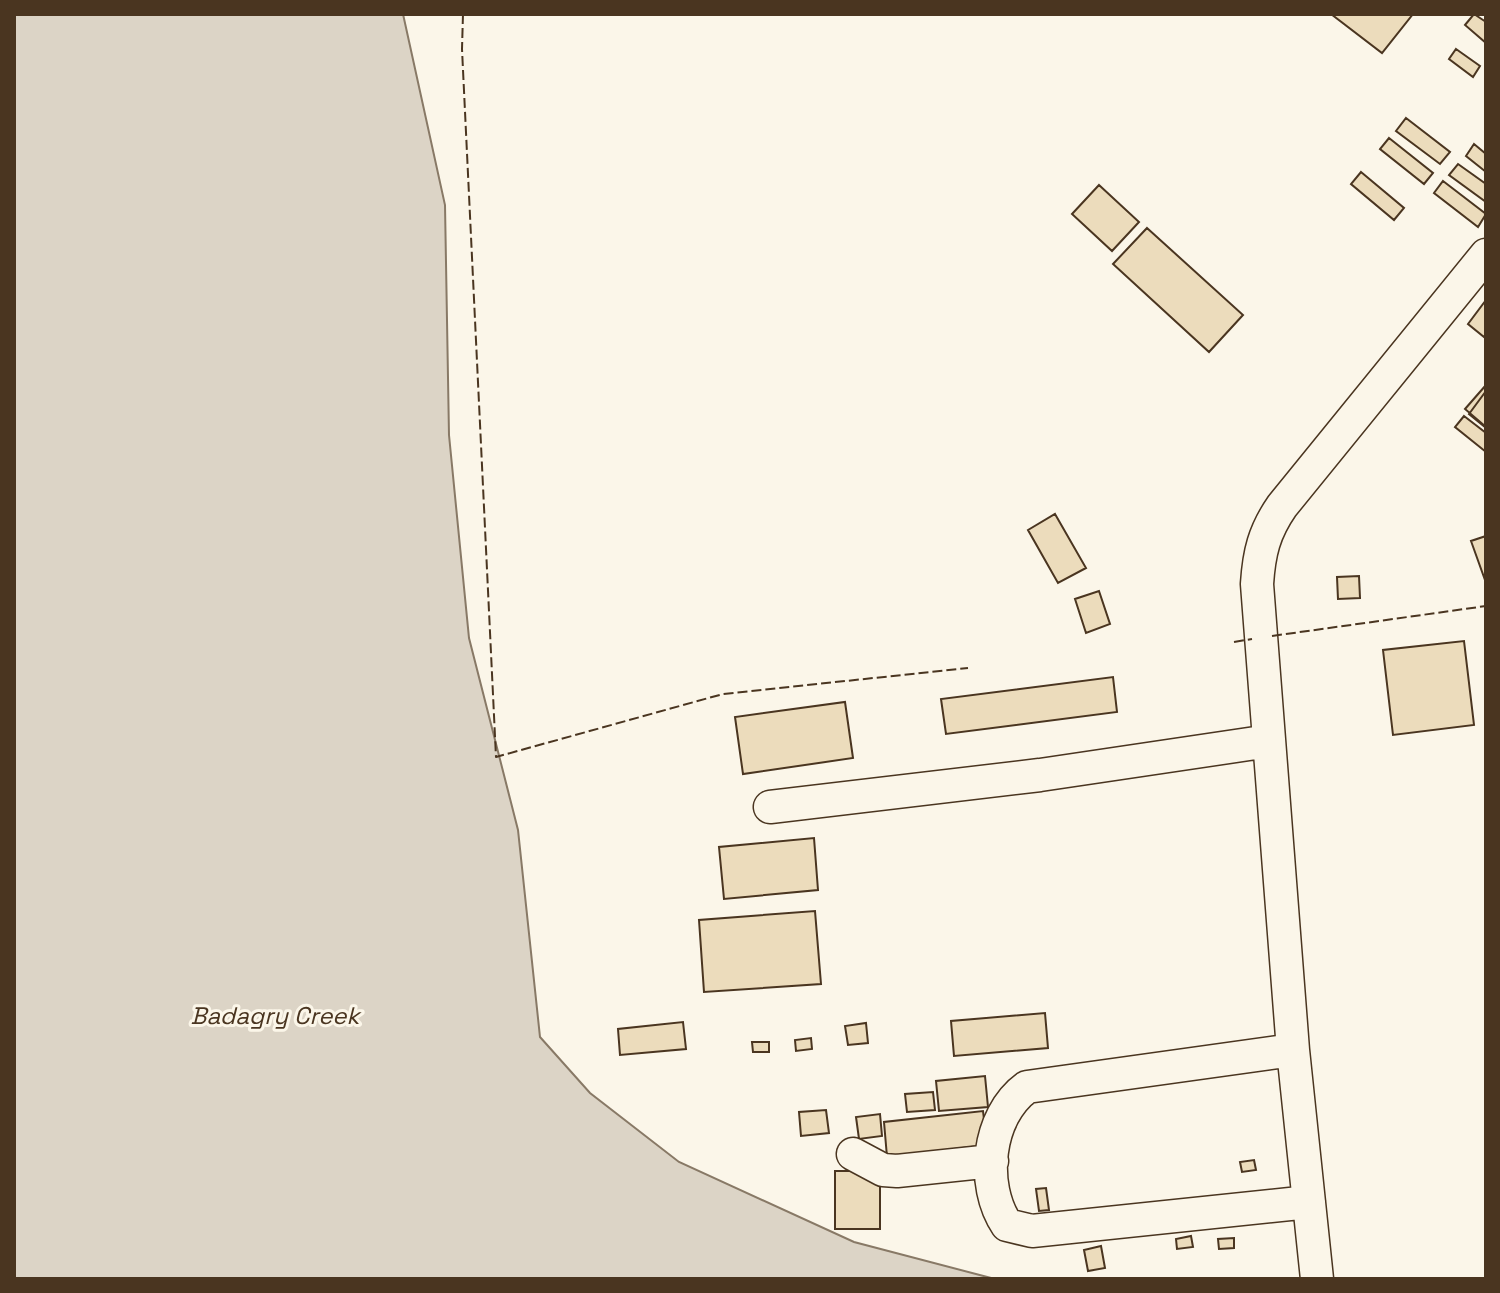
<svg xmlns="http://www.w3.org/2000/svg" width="1500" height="1293" viewBox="0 0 1500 1293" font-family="'Space Grotesk',sans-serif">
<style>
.water{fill:#dcd4c6;stroke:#887966;stroke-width:2}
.building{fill:#ecdcbc;stroke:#4a3520;stroke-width:2}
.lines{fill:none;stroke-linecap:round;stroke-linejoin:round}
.minor-casing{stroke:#4a3520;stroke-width:35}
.minor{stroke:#fbf6e9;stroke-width:32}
.fence{stroke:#4a3520;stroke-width:2;stroke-dasharray:10 4;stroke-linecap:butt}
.labels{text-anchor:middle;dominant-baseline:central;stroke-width:6;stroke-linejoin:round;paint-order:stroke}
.water-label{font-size:24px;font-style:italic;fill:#4a3520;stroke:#fbf6e9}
</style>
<rect width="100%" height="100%" fill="#fbf6e9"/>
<path class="water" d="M 14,14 L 403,14 L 445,205 L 449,435 L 469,638 L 518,830 L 540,1037 L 590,1093 L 679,1162 L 854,1242 L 995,1279 L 14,1279 Z"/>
<path class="building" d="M 1331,14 L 1413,14 L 1382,53 Z
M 1474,14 L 1486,22 L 1486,43 L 1465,25 Z
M 1456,49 L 1480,66 L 1473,77 L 1449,59 Z
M 1406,118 L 1450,152 L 1440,164 L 1396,131 Z
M 1389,138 L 1433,173 L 1424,184 L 1380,149 Z
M 1474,144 L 1486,154 L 1486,172 L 1466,156 Z
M 1458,164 L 1486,184 L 1486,202 L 1449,175 Z
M 1361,172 L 1404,208 L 1394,220 L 1351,184 Z
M 1443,181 L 1486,214 L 1478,227 L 1434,193 Z
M 1099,185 L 1139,222 L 1112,251 L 1072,214 Z
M 1147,228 L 1243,315 L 1209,352 L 1113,264 Z
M 1486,300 L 1486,334 L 1484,337 L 1468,324 Z
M 1486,385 L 1486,427 L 1465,409 Z
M 1486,391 L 1486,428 L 1469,414 Z
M 1464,416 L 1486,433 L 1486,452 L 1455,427 Z
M 1055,514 L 1086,568 L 1058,583 L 1028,530 Z
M 1486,536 L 1486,580 L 1485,580 L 1471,541 Z
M 1359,576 L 1360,598 L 1338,599 L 1337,577 Z
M 1099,591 L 1110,624 L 1086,633 L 1075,599 Z
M 1464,641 L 1474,725 L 1393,735 L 1383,650 Z
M 1113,677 L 1117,712 L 946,734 L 941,699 Z
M 845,702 L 853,758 L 743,774 L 735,717 Z
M 814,838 L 818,890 L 724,899 L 719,847 Z
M 815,911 L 821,984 L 704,992 L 699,920 Z
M 1045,1013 L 1048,1048 L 954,1056 L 951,1021 Z
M 683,1022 L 686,1049 L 620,1055 L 618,1029 Z
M 866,1023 L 868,1043 L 848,1045 L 845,1026 Z
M 811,1038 L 812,1049 L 796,1051 L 795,1040 Z
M 752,1042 L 769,1042 L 769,1052 L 753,1052 Z
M 985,1076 L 988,1107 L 939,1111 L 936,1081 Z
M 933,1092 L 935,1110 L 907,1112 L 905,1094 Z
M 826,1110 L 829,1133 L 801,1136 L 799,1112 Z
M 983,1111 L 987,1145 L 887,1157 L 884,1122 Z
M 880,1114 L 882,1136 L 859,1139 L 856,1117 Z
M 1254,1160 L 1256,1170 L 1242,1172 L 1240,1162 Z
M 835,1171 L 880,1171 L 880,1229 L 835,1229 Z
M 1046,1188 L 1049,1210 L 1039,1211 L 1036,1189 Z
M 1191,1236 L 1193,1247 L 1177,1249 L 1176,1239 Z
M 1234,1238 L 1234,1248 L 1219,1249 L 1218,1239 Z
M 1101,1246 L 1105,1268 L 1088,1271 L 1084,1250 Z"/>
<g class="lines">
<defs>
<path id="minor" d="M 770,807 L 1040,775 L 1269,741
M 1293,1050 L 1027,1087 C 987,1116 980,1185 1007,1225 L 1032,1231 L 1309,1202
M 853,1154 L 883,1170 L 897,1171 L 992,1161
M 1317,1279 L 1293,1050 L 1257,584 C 1259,553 1264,532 1282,506 L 1486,255"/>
</defs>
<use href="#minor" class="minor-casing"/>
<use href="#minor" class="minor"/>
<path class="fence" d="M 463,14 L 462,49 L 496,757 L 723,694 L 968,668
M 1272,636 L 1486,606
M 1234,642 L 1252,639"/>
</g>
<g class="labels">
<g class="water-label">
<text x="275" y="1015">Badagry Creek</text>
</g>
</g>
<rect width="1500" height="1293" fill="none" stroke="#4a3520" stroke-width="32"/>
</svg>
